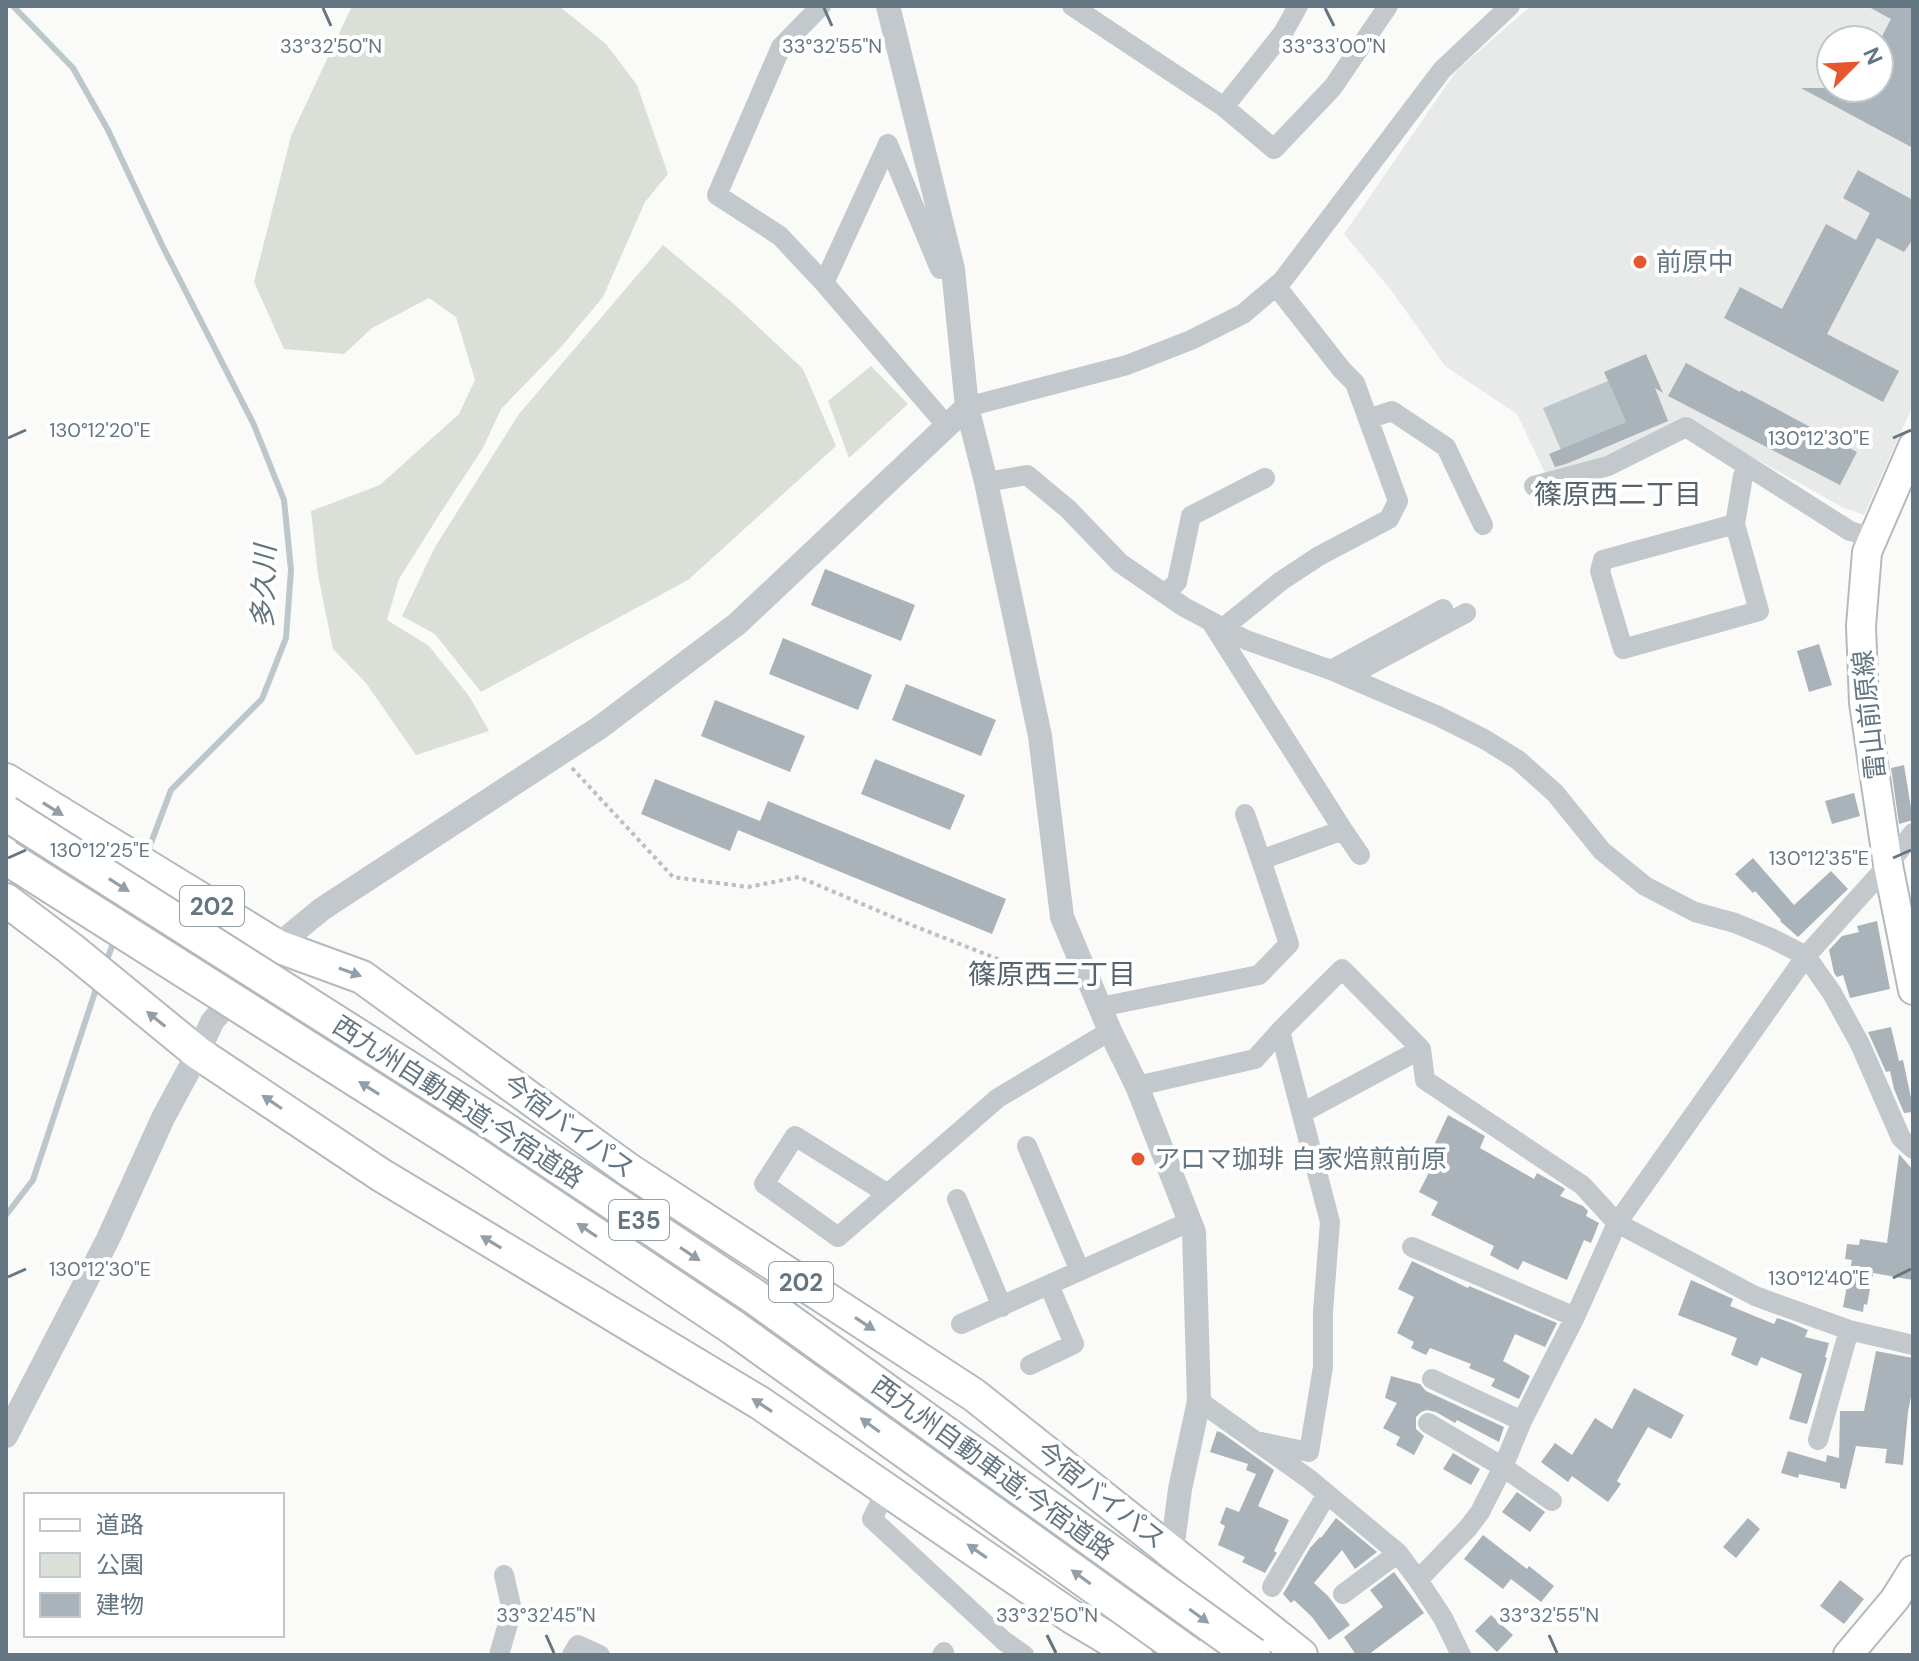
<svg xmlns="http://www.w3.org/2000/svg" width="1919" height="1661" viewBox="0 0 1919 1661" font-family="'DM Sans','Noto Sans JP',sans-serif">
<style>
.built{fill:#e8e9e9;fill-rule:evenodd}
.green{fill:#dadfd7}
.water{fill:#bbc7cb}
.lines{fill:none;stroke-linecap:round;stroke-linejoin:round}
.stream{stroke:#bbc7cb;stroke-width:6}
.building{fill:#aab3b9}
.secondary-casing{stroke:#b3babf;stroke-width:32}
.trunk-casing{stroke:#b4b9bd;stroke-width:36}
.path{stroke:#bbbfc2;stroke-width:4;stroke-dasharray:4 4;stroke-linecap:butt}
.minor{stroke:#c3c8cc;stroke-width:20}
.tertiary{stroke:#c3c8cc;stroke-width:24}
.secondary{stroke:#fff;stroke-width:28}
.trunk{stroke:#fff;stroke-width:32}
.motorway-bridge-casing{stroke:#b4b9bd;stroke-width:38;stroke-linecap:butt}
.motorway-bridge{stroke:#fff;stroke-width:34}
.oneway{fill:#939fa8}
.ticks{fill:none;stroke:#657683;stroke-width:3}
.poi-dot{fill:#e4572e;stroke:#fff;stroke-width:3}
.labels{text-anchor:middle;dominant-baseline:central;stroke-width:8;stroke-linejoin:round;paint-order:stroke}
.shield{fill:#fff;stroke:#939fa8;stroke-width:2}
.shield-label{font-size:24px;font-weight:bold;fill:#657683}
.poi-label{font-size:26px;fill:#657683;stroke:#fff;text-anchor:start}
.street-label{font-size:26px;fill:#657683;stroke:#fff}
.neighbourhood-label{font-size:28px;fill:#57646e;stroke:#fff}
.water-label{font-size:28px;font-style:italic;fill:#60757c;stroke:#fff}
.ticks-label{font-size:20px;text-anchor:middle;fill:#657683;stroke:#fff;stroke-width:8;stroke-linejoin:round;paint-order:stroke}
</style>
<rect width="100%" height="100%" fill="#fafaf8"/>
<path class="built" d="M 1531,6 L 1913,6 L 1913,405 L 1864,515 L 1842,507 L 1684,419 L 1596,461 L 1547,477 L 1517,414 L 1445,366 L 1391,290 L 1344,234 L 1457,70 ZM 1831,40 L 1879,40 L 1879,88 L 1831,88 Z"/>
<path class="green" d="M 352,6 L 559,6 L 606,44 L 637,85 L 668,174 L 645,202 L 603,297 L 562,346 L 501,409 L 483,448 L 441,512 L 399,579 L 387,620 L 429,646 L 469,696 L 489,731 L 416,755 L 366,683 L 333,649 L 318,575 L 311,511 L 380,485 L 459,414 L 475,380 L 456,317 L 429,298 L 372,328 L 344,354 L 284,349 L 254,282 L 291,136 Z
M 663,245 L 735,305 L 803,369 L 836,446 L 688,580 L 481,692 L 435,634 L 402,616 L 435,547 L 519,414 Z
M 871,366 L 908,404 L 849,458 L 828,401 Z"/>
<path class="water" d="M 1608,381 L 1626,422 L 1561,450 L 1543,408 Z"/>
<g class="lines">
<path class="stream" d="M 13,6 L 73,68 L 108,130 L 162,245 L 254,425 L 284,500 L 291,570 L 286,638 L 262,699 L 171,790 L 146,856
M 105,965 L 115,938
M 6,1215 L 33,1180 L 98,983"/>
</g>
<path class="building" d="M 1867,6 L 1913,6 L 1913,148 L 1801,88 L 1879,88 L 1879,42 L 1891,19 Z
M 1858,170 L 1913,200 L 1913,239 L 1904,252 L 1877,238 L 1827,334 L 1899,371 L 1883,402 L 1724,318 L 1740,287 L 1782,309 L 1826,224 L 1856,240 L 1870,213 L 1843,198 Z
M 1646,354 L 1663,393 L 1655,388 L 1668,421 L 1566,464 L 1555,467 L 1549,454 L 1626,422 L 1604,372 Z
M 1686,363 L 1740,392 L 1741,390 L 1857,452 L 1840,485 L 1668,396 Z
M 825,569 L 915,605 L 901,641 L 811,605 Z
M 783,638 L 872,675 L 858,710 L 769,674 Z
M 1819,644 L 1832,685 L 1809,692 L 1797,651 Z
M 906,684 L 996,720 L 981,756 L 892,720 Z
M 715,700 L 805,736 L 790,772 L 701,736 Z
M 875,759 L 965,795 L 950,830 L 861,794 Z
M 1904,765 L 1913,820 L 1899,824 L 1891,768 Z
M 655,779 L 760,821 L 768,801 L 1006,899 L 992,934 L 738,830 L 730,851 L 641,814 Z
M 1854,793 L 1860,816 L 1832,824 L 1825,801 Z
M 1753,858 L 1794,905 L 1831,871 L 1848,889 L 1798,937 L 1780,921 L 1781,920 L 1755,891 L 1753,893 L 1735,874 Z
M 1877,921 L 1890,989 L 1850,998 L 1843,975 L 1837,977 L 1834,973 L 1829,950 L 1842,936 L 1859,932 L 1857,926 Z
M 1891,1027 L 1899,1061 L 1903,1060 L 1913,1107 L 1913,1112 L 1904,1113 L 1894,1089 L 1890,1071 L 1886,1072 L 1868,1032 Z
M 1448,1115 L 1485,1136 L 1480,1148 L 1534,1179 L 1537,1173 L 1562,1187 L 1565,1189 L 1560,1196 L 1583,1206 L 1588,1211 L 1586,1216 L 1599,1223 L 1591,1243 L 1584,1240 L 1567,1280 L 1523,1261 L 1518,1270 L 1490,1255 L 1494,1246 L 1431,1215 L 1438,1202 L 1419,1192 L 1442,1147 L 1435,1143 Z
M 1899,1154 L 1913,1170 L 1913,1280 L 1873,1273 L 1867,1305 L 1864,1304 L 1863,1312 L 1843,1307 L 1852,1260 L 1845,1259 L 1847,1244 L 1859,1245 L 1860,1239 L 1887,1243 Z
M 1412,1261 L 1468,1288 L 1469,1286 L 1557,1323 L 1545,1347 L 1515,1334 L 1503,1361 L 1530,1376 L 1519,1399 L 1491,1386 L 1495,1379 L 1469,1368 L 1471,1364 L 1430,1348 L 1426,1355 L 1411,1348 L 1414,1342 L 1397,1333 L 1414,1297 L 1398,1289 Z
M 1691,1280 L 1733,1299 L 1730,1306 L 1774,1324 L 1777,1318 L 1789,1322 L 1808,1330 L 1805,1337 L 1829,1343 L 1825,1357 L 1827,1358 L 1807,1424 L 1789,1419 L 1802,1374 L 1761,1357 L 1757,1366 L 1731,1355 L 1737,1338 L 1678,1315 Z
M 1876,1351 L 1913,1358 L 1913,1386 L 1908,1412 L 1903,1465 L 1885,1463 L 1887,1449 L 1856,1446 L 1846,1489 L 1840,1488 L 1840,1483 L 1799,1474 L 1798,1478 L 1781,1473 L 1788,1451 L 1826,1462 L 1827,1455 L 1839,1458 L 1840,1411 L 1864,1411 Z
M 1391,1376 L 1420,1384 L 1426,1391 L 1504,1427 L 1499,1442 L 1457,1420 L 1455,1423 L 1436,1412 L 1427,1410 L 1421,1412 L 1416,1417 L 1416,1429 L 1424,1436 L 1414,1455 L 1396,1445 L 1400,1437 L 1383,1428 L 1397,1403 L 1385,1398 Z
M 1634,1388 L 1684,1415 L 1671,1439 L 1648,1427 L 1617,1481 L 1621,1484 L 1608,1502 L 1572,1476 L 1568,1482 L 1541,1462 L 1555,1443 L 1572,1455 L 1595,1418 L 1612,1429 Z
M 1217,1431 L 1222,1433 L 1274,1470 L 1258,1506 L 1289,1520 L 1274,1551 L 1277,1553 L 1265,1573 L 1242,1562 L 1245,1557 L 1218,1545 L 1225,1526 L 1220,1523 L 1226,1507 L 1239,1512 L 1256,1474 L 1246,1470 L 1248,1464 L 1210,1452 Z
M 1453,1453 L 1480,1469 L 1471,1485 L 1443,1469 Z
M 1517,1492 L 1545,1512 L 1530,1532 L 1502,1512 Z
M 1336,1518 L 1377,1552 L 1355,1569 L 1342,1550 L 1314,1583 L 1328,1596 L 1350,1625 L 1329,1640 L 1312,1617 L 1294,1600 L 1291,1603 L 1283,1594 L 1310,1548 L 1320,1537 L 1321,1538 Z
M 1748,1518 L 1760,1529 L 1736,1558 L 1723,1547 Z
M 1483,1535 L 1527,1569 L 1529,1566 L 1554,1586 L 1541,1602 L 1511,1579 L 1503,1589 L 1464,1559 Z
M 1394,1572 L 1424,1613 L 1368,1655 L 1356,1655 L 1344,1637 L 1383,1607 L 1370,1590 Z
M 1840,1580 L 1864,1599 L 1844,1624 L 1820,1606 Z
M 1491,1615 L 1513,1635 L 1497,1652 L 1475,1631 Z"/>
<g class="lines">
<defs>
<path id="secondary" d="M 1913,446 L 1867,552 L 1861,626 L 1864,703 L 1888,865 L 1913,990
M 1848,1655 L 1895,1599 L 1913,1570"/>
<path id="trunk" d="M 6,780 L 277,946 L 362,977 L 629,1170 L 974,1395 L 1301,1655
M 6,900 L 71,949 L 198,1053 L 381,1175 L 760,1403 L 1072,1617 L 1136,1655"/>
</defs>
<use href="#secondary" class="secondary-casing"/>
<use href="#trunk" class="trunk-casing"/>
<path class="path" d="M 572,768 L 673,877 L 748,887 L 799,877 L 909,924 L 1069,987"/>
<path class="minor" d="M 821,6 L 781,47 L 717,195 L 780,236 L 824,283 L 947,426
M 1072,6 L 1224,107 L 1274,149 L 1333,87 L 1388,6
M 1224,107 L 1283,33 L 1298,6
M 824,283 L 888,144 L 940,269 L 953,269
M 967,407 L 1127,365 L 1191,340 L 1243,314 L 1282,281 L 1442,70 L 1510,6
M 1368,419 L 1392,411 L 1446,447 L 1483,525
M 986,482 L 1027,475 L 1068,509 L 1120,563 L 1184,607 L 1246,640 L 1331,670 L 1438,716 L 1484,739 L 1518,760 L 1555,793 L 1602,851 L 1645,886 L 1695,912 L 1735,923 L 1771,938 L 1806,956 L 1832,993 L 1860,1044 L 1901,1138 L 1913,1149
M 1534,486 L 1608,466 L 1686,427 L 1850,531 L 1874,538
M 1735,524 L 1603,560 L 1600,571 L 1623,649 L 1759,611 L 1735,524 L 1743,476 L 1749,467
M 1165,594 L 1177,582 L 1191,516 L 1265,478
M 1223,628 L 1281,581 L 1319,556 L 1389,519 L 1398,501 L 1355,383 L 1342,370 L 1276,286
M 1331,670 L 1443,609
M 1347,677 L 1466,613
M 1245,814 L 1261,860
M 1343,830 L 1360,855
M 1100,1007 L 1259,975 L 1289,944 L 1261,860 L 1343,830 L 1213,625
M 1137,1086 L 1255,1059 L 1280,1031 L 1342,969 L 1421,1049 L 1425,1080 L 1582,1185 L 1617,1223 L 1755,1296 L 1849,1330 L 1913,1345
M 1302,1113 L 1421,1049
M 1027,1146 L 1080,1271
M 888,1194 L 795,1136 L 764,1184 L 838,1237 L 998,1098 L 1110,1031
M 957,1199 L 1002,1307
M 1412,1247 L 1575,1317
M 961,1324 L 1189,1222
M 1030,1365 L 1074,1344 L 1049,1285
M 1432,1379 L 1522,1421
M 1199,1401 L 1309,1479 L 1398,1553 L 1418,1580 L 1443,1618 L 1461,1655
M 1428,1423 L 1503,1467 L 1552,1501
M 1818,1440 L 1849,1330
M 1256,1441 L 1309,1452 L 1323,1367 L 1323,1312 L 1330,1222 L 1280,1031
M 887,1489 L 872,1519 L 1004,1641 L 1024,1655
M 1418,1580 L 1468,1528 L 1480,1512 L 1503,1467 L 1522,1421 L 1575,1317 L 1617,1223 L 1806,956 L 1888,865 L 1913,833
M 1272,1587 L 1327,1494
M 1343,1594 L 1398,1553
M 499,1655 L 512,1610 L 504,1575
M 572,1655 L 578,1645 L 600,1655
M 942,1655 L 944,1652"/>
<path class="tertiary" d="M 888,6 L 953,269 L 967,407 L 986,482 L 1040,736 L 1062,917 L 1110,1031 L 1137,1086 L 1194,1232 L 1199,1401 L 1180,1489 L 1172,1551 L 1151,1655
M 277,946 L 322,909 L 599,728 L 737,624 L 967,407
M 6,1436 L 108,1239 L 163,1118 L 198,1053 L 212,1022 L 221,1011"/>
<use href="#secondary" class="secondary"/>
<use href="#trunk" class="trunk"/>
<defs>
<path id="motorway-bridge" d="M 6,813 L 494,1123 L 755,1297 L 1253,1655
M 6,857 L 474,1154 L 734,1328 L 1190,1655"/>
</defs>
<use href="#motorway-bridge" class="motorway-bridge-casing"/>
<use href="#motorway-bridge" class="motorway-bridge"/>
</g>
<defs><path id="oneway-solid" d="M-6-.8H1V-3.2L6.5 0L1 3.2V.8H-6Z" transform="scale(2)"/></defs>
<g class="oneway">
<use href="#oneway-solid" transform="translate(53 809) rotate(32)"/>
<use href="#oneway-solid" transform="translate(119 885) rotate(32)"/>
<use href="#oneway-solid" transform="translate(350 972) rotate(20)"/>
<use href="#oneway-solid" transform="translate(156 1019) rotate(-141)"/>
<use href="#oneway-solid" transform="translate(369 1088) rotate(-148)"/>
<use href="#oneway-solid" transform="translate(272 1102) rotate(-146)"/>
<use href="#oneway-solid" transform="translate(587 1230) rotate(-146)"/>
<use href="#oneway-solid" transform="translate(491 1242) rotate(-149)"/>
<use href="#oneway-solid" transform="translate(690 1254) rotate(34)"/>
<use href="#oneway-solid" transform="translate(865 1324) rotate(33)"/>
<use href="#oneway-solid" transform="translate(762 1405) rotate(-147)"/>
<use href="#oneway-solid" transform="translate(870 1425) rotate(-144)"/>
<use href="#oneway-solid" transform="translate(977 1551) rotate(-145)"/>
<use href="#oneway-solid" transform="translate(1081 1577) rotate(-144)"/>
<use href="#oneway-solid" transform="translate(1199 1616) rotate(36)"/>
</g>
<path class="ticks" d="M 323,8 L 331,26M 824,8 L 832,26M 1325,8 L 1334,26M 8,438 L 26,430M 1893,438 L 1911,430M 8,858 L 26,850M 1893,858 L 1911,850M 8,1277 L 26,1269M 1893,1278 L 1911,1269M 546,1635 L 554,1653M 1047,1635 L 1056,1653M 1549,1635 L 1557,1653"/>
<g class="poi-dot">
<circle cx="1640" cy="262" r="8"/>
<circle cx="1138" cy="1159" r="8"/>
</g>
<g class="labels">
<g class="shield">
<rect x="180" y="886" width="64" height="40" rx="6"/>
<rect x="609" y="1200" width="60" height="40" rx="6"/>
<rect x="769" y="1262" width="64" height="40" rx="6"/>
</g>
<g class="shield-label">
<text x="212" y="906">202</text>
<text x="639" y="1220">E35</text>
<text x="801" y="1282">202</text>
</g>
<g class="poi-label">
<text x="1656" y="262">前原中</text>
<text x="1154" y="1159">アロマ珈琲 自家焙煎前原</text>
</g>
<g class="street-label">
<text transform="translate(1869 715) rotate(-96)">雷山前原線</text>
<text transform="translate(458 1102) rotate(33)">西九州自動車道;今宿道路</text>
<text transform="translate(569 1126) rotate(36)">今宿バイパス</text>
<text transform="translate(993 1468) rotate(36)">西九州自動車道;今宿道路</text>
<text transform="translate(1101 1495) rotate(38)">今宿バイパス</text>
</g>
<g class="neighbourhood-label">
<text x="1618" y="494">篠原西二丁目</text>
<text x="1052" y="974">篠原西三丁目</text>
</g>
<g class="water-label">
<text transform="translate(264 587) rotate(-88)">多久川</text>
</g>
</g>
<g class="ticks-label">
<text x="331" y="53">33°32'50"N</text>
<text x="832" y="53">33°32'55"N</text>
<text x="1334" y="53">33°33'00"N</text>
<text x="100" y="437">130°12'20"E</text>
<text x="1819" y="445">130°12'30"E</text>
<text x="100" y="857">130°12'25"E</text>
<text x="1819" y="865">130°12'35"E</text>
<text x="100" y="1276">130°12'30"E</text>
<text x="1819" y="1285">130°12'40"E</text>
<text x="546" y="1622">33°32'45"N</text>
<text x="1047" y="1622">33°32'50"N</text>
<text x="1549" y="1622">33°32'55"N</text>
</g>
<rect width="1919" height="1661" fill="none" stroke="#657683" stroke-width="16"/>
<rect x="24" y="1493" width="260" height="144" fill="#ffffff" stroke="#c1c8cd" stroke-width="2"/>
<rect x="40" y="1519" width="40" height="12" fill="#ffffff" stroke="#c1c8cd" stroke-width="2"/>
<text x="96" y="1533" font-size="24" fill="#657683">道路</text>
<rect x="40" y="1553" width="40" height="24" fill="#dadfd7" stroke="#c1c8cd" stroke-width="2"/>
<text x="96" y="1573" font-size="24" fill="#657683">公園</text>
<rect x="40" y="1593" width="40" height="24" fill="#aab3b9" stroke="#c1c8cd" stroke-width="2"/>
<text x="96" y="1613" font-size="24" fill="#657683">建物</text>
<g transform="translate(1855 64) rotate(66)"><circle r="38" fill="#ffffff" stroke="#c1c8cd" stroke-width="2"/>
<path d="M0-6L14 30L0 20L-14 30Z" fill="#e4572e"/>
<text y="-12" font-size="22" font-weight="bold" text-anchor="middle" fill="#657683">N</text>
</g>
</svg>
